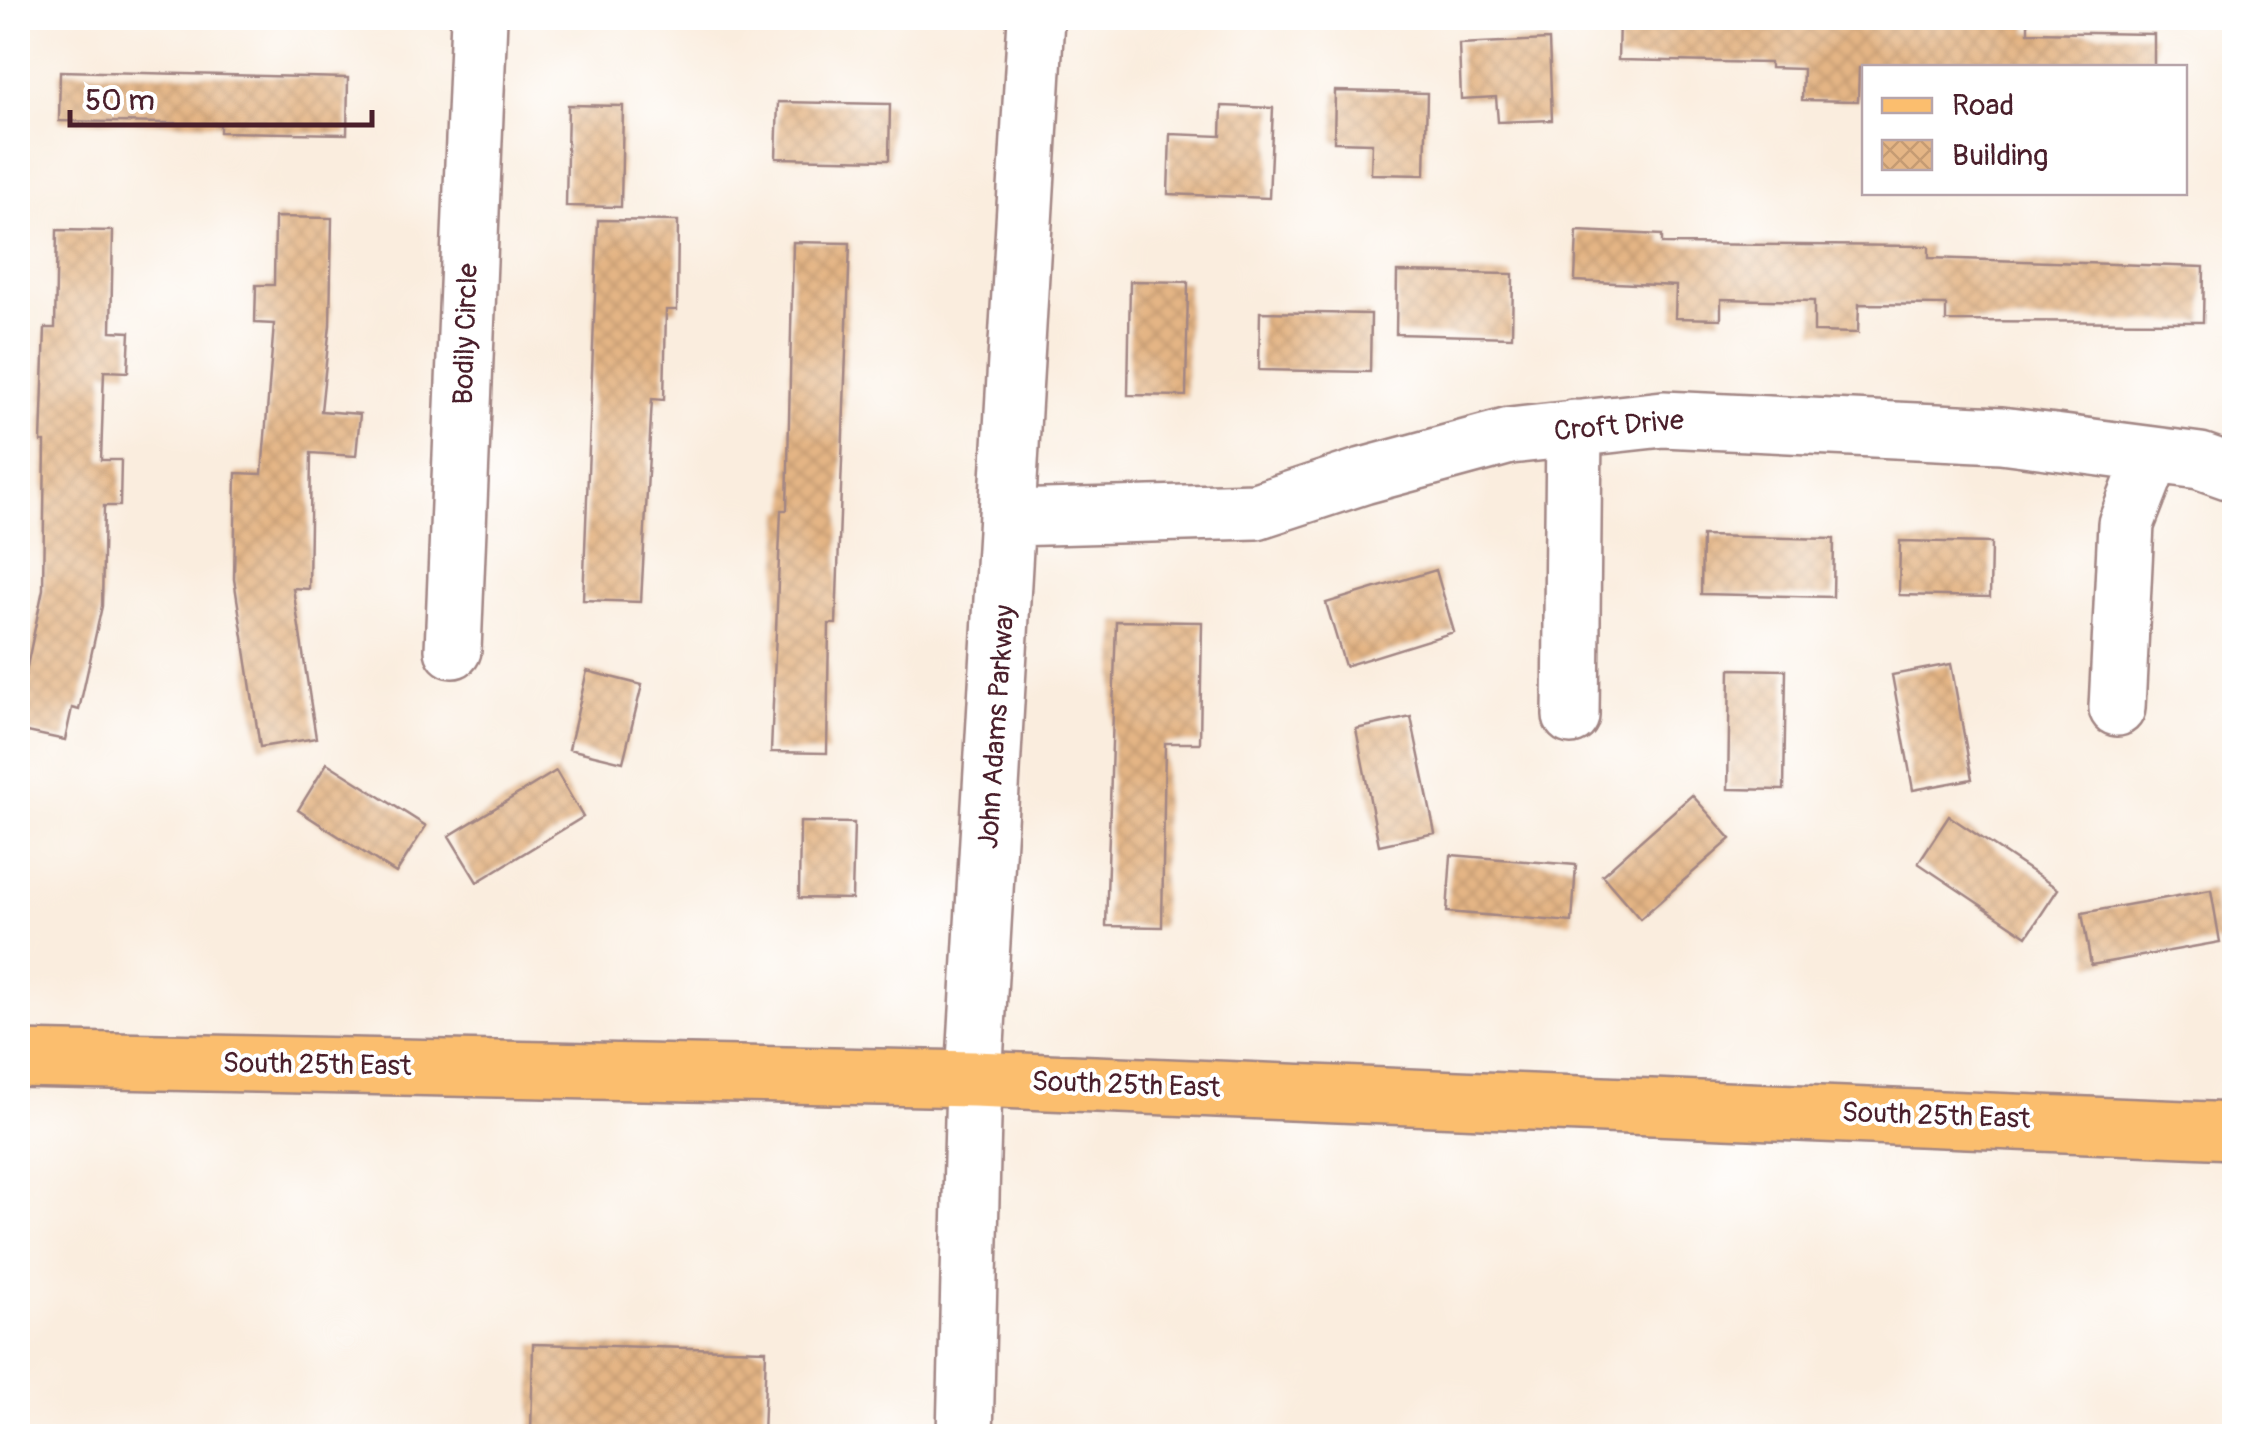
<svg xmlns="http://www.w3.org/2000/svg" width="2252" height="1454" viewBox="0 0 2252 1454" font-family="Pangolin,sans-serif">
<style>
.building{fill:url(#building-cross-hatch)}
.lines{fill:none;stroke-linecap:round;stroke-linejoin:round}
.minor-casing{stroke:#a28684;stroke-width:60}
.major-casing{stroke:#a28684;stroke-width:60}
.minor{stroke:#fff;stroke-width:55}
.major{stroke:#fbbe6e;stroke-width:55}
.labels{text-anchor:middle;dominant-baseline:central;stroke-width:8;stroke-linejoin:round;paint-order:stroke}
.street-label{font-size:28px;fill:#4a1f2b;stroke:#fff}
</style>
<defs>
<pattern id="building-cross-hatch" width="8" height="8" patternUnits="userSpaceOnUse" patternTransform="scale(2.5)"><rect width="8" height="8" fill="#e4b585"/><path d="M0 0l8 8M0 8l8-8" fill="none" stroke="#c59b73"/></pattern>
</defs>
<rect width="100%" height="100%" fill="#fff"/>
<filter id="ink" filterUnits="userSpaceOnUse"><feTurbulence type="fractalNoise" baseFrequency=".01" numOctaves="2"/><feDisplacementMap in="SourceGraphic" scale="20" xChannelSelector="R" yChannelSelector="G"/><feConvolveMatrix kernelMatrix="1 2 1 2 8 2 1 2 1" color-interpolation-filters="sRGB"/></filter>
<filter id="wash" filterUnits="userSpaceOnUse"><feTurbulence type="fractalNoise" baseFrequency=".0048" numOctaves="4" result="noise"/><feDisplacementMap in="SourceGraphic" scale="40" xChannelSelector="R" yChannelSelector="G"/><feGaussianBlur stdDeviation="2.25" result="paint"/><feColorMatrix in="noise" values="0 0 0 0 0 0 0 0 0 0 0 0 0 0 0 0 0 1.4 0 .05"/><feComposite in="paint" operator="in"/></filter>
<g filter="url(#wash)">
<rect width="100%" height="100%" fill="#faedde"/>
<g id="blocks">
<path class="building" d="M 1619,18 L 2028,20 L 2028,32 L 2154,34 L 2154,68 L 1859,68 L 1858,101 L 1802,100 L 1803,69 L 1770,68 L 1770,63 L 1618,60 Z
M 1549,40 L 1552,120 L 1498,122 L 1496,97 L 1461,99 L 1459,44 Z
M 60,71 L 348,78 L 347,134 L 220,132 L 220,124 L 59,121 Z
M 1335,91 L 1427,93 L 1425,175 L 1371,174 L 1372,143 L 1334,142 Z
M 778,102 L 890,104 L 889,160 L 776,158 Z
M 568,105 L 623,106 L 621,207 L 566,206 Z
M 1222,106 L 1273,108 L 1269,198 L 1168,194 L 1170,134 L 1221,136 Z
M 275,217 L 332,218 L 330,325 L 321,411 L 360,414 L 356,456 L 311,453 L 309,589 L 293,588 L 316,738 L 260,747 L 234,579 L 236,473 L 262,474 L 274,324 L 255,323 L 256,285 L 274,285 Z
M 598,220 L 678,221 L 677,310 L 666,310 L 664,400 L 652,399 L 641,602 L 583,600 Z
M 57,230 L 113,231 L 111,331 L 130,332 L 128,372 L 104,371 L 101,460 L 121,460 L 120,506 L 104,506 L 102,606 L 79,710 L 72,708 L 65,740 L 18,730 L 18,710 L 43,589 L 45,442 L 41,442 L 45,328 L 55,328 Z
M 1577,231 L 1662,235 L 1662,244 L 1929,246 L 1929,258 L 2204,267 L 2203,322 L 1946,321 L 1946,305 L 1859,304 L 1858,333 L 1814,332 L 1814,301 L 1721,299 L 1721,319 L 1675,318 L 1676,286 L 1575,281 Z
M 793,242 L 850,243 L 836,624 L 829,624 L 827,753 L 771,752 L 781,510 L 787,510 Z
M 1397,272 L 1513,274 L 1512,337 L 1396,334 Z
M 1130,281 L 1188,282 L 1186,396 L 1128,395 Z
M 1260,312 L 1371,314 L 1370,372 L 1259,370 Z
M 1702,536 L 1834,539 L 1833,597 L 1701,594 Z
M 1900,541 L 1991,543 L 1990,597 L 1899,595 Z
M 1436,570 L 1454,632 L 1345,666 L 1326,603 Z
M 1116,621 L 1202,622 L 1200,743 L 1165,743 L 1162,927 L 1106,926 Z
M 1951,664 L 1972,779 L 1913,790 L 1892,675 Z
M 1730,669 L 1786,670 L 1784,790 L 1728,789 Z
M 587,671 L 642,685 L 623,762 L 569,749 Z
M 1411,717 L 1435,833 L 1379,845 L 1356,729 Z
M 327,763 L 426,826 L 396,873 L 298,810 Z
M 556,771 L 583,817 L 477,882 L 449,836 Z
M 1692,795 L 1731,839 L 1640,919 L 1602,875 Z
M 1949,816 L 2058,889 L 2027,936 L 1918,863 Z
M 800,822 L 854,823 L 852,899 L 799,898 Z
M 1451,855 L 1576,865 L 1572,922 L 1447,912 Z
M 2211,890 L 2220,942 L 2091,965 L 2082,913 Z
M 533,1344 L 766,1350 L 763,1436 L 531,1436 Z"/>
</g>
</g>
<g filter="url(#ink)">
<use href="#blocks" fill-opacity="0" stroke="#a28684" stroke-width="2.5"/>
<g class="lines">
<defs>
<path id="minor" d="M 1010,518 L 1256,511 L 1363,476 L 1510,436 L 1663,419 L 2001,435 L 2200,461 L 2234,473
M 453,650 L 479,18
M 2117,708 L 2126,524 L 2152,457
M 1571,716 L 1574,428
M 965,1436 L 974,1079 L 1036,18"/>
<path id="major" d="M 18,1059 L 974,1079 L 2234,1131"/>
</defs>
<use href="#minor" class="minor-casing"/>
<use href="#major" class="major-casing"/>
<use href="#minor" class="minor"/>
<use href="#major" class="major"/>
</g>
</g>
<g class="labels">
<g class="street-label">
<text transform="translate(466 334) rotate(-88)">Bodily Circle</text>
<text transform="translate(1619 426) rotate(-5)">Croft Drive</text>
<text transform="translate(997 727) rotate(-86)">John Adams Parkway</text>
<text transform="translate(317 1065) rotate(1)">South 25th East</text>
<text transform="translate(1126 1085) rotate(2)">South 25th East</text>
<text transform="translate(1936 1116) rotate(2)">South 25th East</text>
</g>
</g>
<rect width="2252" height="1454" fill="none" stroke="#fff" stroke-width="60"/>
<rect x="1862" y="65" width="325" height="130" fill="#ffffff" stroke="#b7a5aa" stroke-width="2.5"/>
<rect x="1882" y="98" width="50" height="15" fill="#fbbe6e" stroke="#b7a5aa" stroke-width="2.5"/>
<text x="1952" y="115" font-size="30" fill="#4a1f2b">Road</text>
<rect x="1882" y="140" width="50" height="30" fill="url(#building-cross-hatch)" stroke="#b7a5aa" stroke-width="2.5"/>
<text x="1952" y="165" font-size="30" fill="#4a1f2b">Building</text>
<path d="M70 110v15h302v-15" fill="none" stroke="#4a1f2b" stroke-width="5"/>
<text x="85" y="110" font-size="30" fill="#4a1f2b" stroke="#ffffff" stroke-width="8" paint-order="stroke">50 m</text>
</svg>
